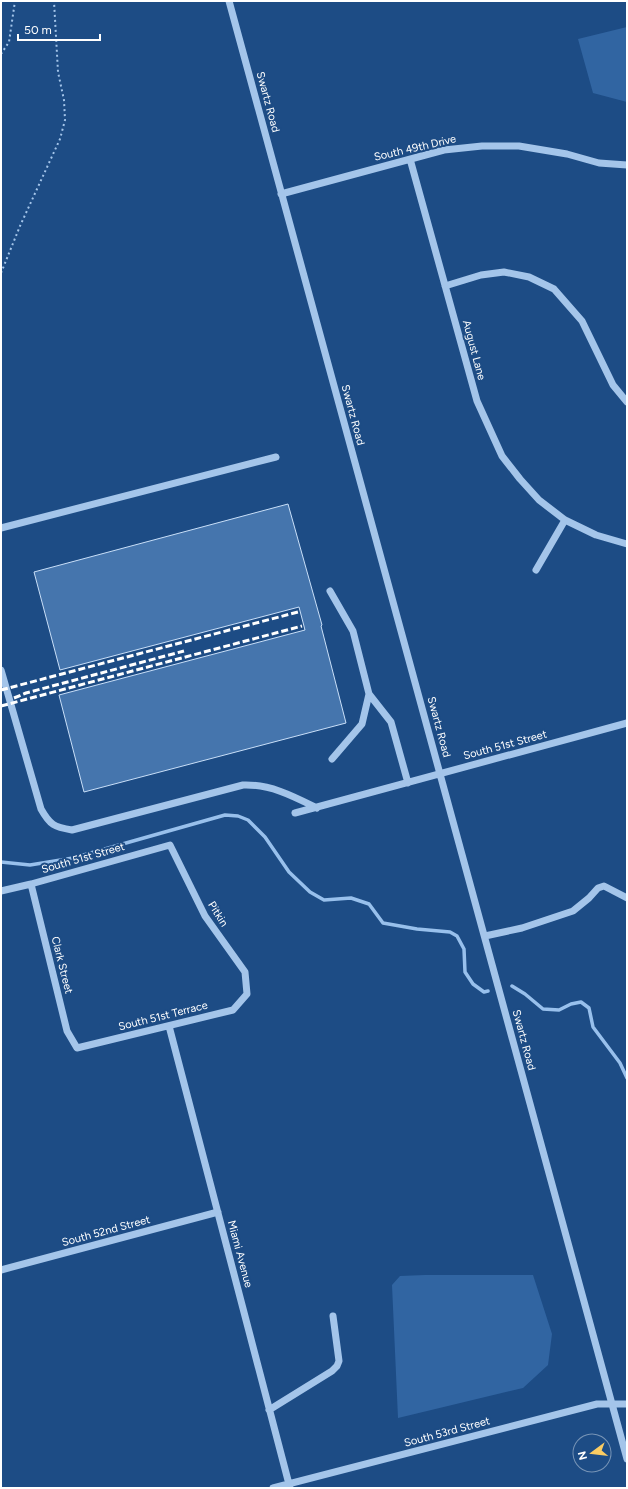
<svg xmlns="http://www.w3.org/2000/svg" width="628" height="1489" viewBox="0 0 628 1489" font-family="Figtree,sans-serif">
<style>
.green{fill:#3165a2}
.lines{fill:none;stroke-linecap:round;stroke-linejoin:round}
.stream{stroke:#98c0ec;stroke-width:3.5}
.building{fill:#4575ad;stroke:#c9dff8}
.path{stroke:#a4c5ea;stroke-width:2;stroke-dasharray:2 3;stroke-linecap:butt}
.minor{stroke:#a4c5ea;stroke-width:7}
.rail{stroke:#fff;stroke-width:3;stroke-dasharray:7 3;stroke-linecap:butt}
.labels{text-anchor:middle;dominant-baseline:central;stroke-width:4;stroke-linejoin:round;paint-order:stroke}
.street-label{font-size:11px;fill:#fff;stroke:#1d4c85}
</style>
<rect width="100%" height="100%" fill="#1d4c85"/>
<path class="green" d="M 627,27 L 627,102 L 593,93 L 578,39 Z
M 425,1275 L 533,1275 L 552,1334 L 548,1365 L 523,1388 L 398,1418 L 392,1285 L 400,1276 Z"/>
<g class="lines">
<path class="stream" d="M 1,862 L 30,865 L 73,858 L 225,815 L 238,816 L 248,820 L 265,837 L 289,872 L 310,892 L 324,900 L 351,898 L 369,904 L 383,923 L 417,929 L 450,932 L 457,936 L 464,949 L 465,972 L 473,984 L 484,992 L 488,991
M 512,986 L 525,994 L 543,1009 L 559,1010 L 571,1004 L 581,1002 L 589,1008 L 593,1027 L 620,1063 L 627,1078"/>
</g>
<path class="building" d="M 288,504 L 322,625 L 321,626 L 346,723 L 84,792 L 59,695 L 305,630 L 299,607 L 60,670 L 34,572 Z"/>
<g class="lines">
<path class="path" d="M 1,54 L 9,42 L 15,1
M 1,273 L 20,226 L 60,139 L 65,120 L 64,100 L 58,72 L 54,1"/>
<path class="minor" d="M 229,1 L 627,1459
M 410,159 L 477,401 L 502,456 L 520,479 L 539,500 L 565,520 L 596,535 L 627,544
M 281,194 L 444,150 L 482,146 L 519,146 L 567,154 L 599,163 L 627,165
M 445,286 L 481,275 L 504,272 L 529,277 L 554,289 L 582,321 L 613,385 L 627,402
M 1,528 L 276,457
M 536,570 L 565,520
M 330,591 L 353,631 L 369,694 L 391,722 L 408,783
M 1,670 L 41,809 C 50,825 54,827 72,830 L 243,785 C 270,784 293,796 317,808
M 332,759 L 362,724 L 369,694
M 295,813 L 627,723
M 1,891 L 31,884 L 170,845 L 205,916 L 245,972 L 247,994 L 233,1010 L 77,1048 L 67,1031 L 31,884
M 485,936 L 522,928 L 573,911 L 589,898 L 598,888 L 604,886 L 627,898
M 169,1026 L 290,1488
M 1,1270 L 218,1212
M 269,1410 L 332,1371 L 337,1366 L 339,1361 L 333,1316
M 273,1488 L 597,1404 L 627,1404"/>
<path class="rail" d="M 1,690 L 298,612
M 14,698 L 26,693 L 184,651
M 1,706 L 302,626"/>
</g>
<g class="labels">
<g class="street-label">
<text transform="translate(268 102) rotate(75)">Swartz Road</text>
<text transform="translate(415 148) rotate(-13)">South 49th Drive</text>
<text transform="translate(474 350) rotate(75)">August Lane</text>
<text transform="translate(353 415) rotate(75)">Swartz Road</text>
<text transform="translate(439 727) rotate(75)">Swartz Road</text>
<text transform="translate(505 745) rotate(-15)">South 51st Street</text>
<text transform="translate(83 858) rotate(-16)">South 51st Street</text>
<text transform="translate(218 914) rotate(58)">Pitkin</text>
<text transform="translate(62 965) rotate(76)">Clark Street</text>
<text transform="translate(163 1016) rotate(-14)">South 51st Terrace</text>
<text transform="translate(524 1040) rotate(75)">Swartz Road</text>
<text transform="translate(106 1231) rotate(-15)">South 52nd Street</text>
<text transform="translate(240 1254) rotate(75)">Miami Avenue</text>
<text transform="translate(447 1432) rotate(-15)">South 53rd Street</text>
</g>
</g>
<rect width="628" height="1489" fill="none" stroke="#ffffff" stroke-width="4"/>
<g transform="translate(592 1453) rotate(255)"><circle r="19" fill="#1d4c85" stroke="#7794b6"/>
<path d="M0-3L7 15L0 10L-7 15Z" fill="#facc63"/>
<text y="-6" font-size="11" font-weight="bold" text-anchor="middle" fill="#ffffff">N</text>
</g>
<path d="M18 34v6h82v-6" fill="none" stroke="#ffffff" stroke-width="2"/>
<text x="24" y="34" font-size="12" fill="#ffffff" stroke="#1d4c85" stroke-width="3" paint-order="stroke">50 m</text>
</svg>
